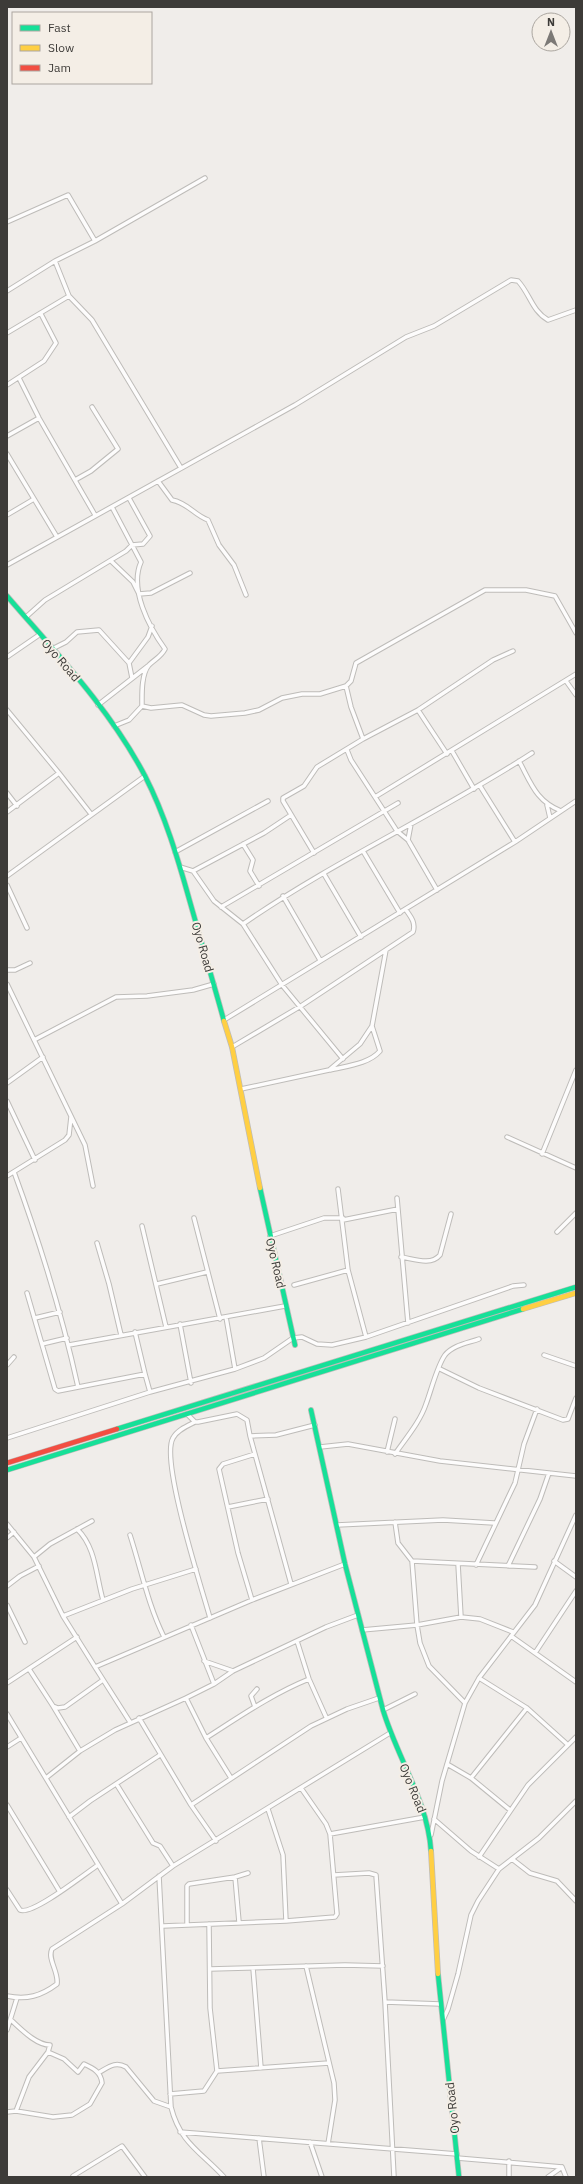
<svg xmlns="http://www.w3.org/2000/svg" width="583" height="2184" viewBox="0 0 583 2184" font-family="'IBM Plex Sans',sans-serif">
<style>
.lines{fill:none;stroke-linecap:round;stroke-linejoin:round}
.street-casing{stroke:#bebcb9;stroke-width:5.5}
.fast-casing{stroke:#bebcb9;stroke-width:6}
.slow-casing{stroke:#bebcb9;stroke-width:6}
.jam-casing{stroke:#bebcb9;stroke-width:6}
.street{stroke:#fdfcfc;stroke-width:3.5}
.fast{stroke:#16e098;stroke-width:4.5}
.slow{stroke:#ffcf43;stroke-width:4.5}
.jam{stroke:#f24e42;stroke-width:4.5}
.labels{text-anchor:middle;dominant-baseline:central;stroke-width:4;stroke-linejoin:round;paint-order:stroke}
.street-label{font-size:12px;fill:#3d3b38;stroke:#f4eee6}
</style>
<rect width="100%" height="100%" fill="#f0edea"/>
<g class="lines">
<defs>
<path id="street" d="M 7,222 L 68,195 L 95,241
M 55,261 L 69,296 L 92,320 L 181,468
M 7,291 L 55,261 L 95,241 L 205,178
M 7,333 L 69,296
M 19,378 L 39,418 L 95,515
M 7,385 L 44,361 L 56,343 L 41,314
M 7,436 L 39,418
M 7,454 L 57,537
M 75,480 L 91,471 L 118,449 L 92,407
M 158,481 L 172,500 C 188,503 194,515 208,520 L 219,545 L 234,565 L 246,595
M 112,507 L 141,562 C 129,589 149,627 165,649 C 161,657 155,659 149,665 C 141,674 142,695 142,706
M 7,515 L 34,499
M 111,561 L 133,582 L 139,594 L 151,593 L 190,573
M 7,565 L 295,405 L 406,337 L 434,326 L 511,280 L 518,281 C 530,294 532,311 548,320 L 576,310
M 26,617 L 45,600 L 126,551 L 132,545 L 143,544 L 150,536 L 129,498
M 52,649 L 66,642 L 77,632 L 99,630 L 129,663 L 132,678
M 7,657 L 39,635
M 129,663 L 148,637 L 152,626
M 566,681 L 576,695
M 346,686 L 351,707 L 363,739
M 98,705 L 148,666
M 7,710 L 59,773
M 418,710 L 447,754
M 114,726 L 129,720 L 142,706 L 151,708 L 182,705 L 204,715 L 211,716 L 245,713 L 259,710 L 282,698 L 302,694 L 320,694 L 346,686 L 351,681 L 356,663 L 485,590 L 526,590 L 555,596 L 576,633
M 347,750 L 351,760 L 397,831 L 408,840 L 437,890
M 452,751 L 474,789
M 519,761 C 531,783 536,801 561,811
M 480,786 L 515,842
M 7,793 L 17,806
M 375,797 L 576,674
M 547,805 L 550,818
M 7,812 L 59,773 L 91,814
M 408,840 L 411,824
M 243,844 L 253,860 L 250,871 L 259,886
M 363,851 L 400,913
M 175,852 L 268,801
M 314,853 L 283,801 L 283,798 L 304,786 L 317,767 L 363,739 L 418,710 L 493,660 L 513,651
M 180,867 L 193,871 L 214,901 L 243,924 L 282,985 L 343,1059
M 193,871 L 264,833 L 291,815
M 324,874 L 361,937
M 7,876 L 145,776
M 7,885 L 27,928
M 283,896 L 320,960
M 221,907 L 398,803
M 243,924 C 335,860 438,814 532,753
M 7,970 L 15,970 L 30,963
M 7,984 L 85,1145 L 93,1186
M 224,1020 L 515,842 L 576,801
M 34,1040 L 116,997 L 147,996 L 193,990 L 214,984
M 232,1047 L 301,1006 L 413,932 C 416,923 411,917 406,910
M 330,1070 C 346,1066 369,1064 380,1051 L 372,1026
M 7,1083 L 43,1057
M 241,1089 L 329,1070 L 360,1044 L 372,1026 L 386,950
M 7,1101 L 35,1160
M 507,1137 L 576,1168
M 542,1154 L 576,1070
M 14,1172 C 40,1243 62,1314 78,1387
M 7,1176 L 65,1140 L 69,1135 L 71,1117
M 338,1189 L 348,1270 L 366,1337
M 397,1198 L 408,1323
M 194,1218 L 220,1319
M 343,1220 L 398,1209
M 142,1226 L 166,1327
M 557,1232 L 576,1213
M 270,1236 L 324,1218 L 343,1218
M 97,1243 L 109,1284 L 121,1335
M 401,1257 C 414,1259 431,1266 440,1255 L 451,1214
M 157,1284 L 207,1272
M 294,1285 L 348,1270
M 27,1293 L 55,1389 L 58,1391 L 145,1374 L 150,1392
M 226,1317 L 235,1369
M 35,1318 L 60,1312
M 180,1324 L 191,1383
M 135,1332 L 145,1374
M 42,1344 L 67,1338
M 69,1345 L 285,1306
M 544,1355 L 576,1366
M 7,1365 L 14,1357
M 440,1369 L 479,1388 L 563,1420 L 568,1419 L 576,1398
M 187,1414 L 195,1422 L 198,1422 L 237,1414 L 247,1420 L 250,1436 L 291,1584
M 195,1422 C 187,1426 177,1430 173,1438 C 160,1460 202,1589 210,1618
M 250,1436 L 276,1435 L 315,1425
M 7,1438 L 150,1392 L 235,1369 L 264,1358 L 293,1338 L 302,1337 L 317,1344 L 332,1345 L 366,1337 L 513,1286 L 524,1285
M 320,1447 L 348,1444 L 440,1461 L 576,1476
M 387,1452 L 395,1419
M 395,1454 C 406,1438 420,1422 426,1404 C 431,1391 437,1366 445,1355 C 453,1345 468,1343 479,1339
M 228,1507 L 268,1499
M 395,1522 L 398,1543 L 412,1561 L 417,1625 L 420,1643 L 429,1666 L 465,1703
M 7,1524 L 34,1557 L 63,1616 L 95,1667 L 252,1600 L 345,1564
M 337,1525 L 443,1520 L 494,1523
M 77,1529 C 96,1547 96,1576 103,1600
M 130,1535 C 141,1569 148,1605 164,1637
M 7,1538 L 14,1532
M 34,1557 L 50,1544 L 92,1521
M 412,1561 L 535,1567
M 554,1561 L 576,1577
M 458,1564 L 461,1617
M 476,1565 L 515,1483 L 524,1444 L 537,1409
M 508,1566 L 540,1499 L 549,1473
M 7,1586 L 20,1576 L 39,1566
M 252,1600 L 238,1553 L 219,1469 L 223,1464 L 255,1454
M 7,1605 L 25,1642
M 63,1616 L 132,1589 L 196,1569
M 191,1625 L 214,1684
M 362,1630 L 417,1625 L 461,1617 L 480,1619 L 513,1632
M 511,1636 L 576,1682
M 297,1641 L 309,1679 L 326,1717
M 535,1653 L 576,1591
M 204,1661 L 233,1671
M 95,1667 L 130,1722
M 29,1669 L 53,1706 L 58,1708 L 65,1707 L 103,1680
M 479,1678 L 527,1708 L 567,1744
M 7,1683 L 77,1637
M 186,1698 L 206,1738 L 231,1778
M 53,1706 L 80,1751
M 255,1707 L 251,1696 L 257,1689
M 383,1710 L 415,1694
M 7,1714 L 122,1904
M 139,1718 L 191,1805 L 216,1841
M 206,1738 C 239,1717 272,1694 309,1679
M 7,1747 L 21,1738
M 447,1764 L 471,1778 L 510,1810
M 46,1778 L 80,1751 L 115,1730 L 186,1698 L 214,1684 L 233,1671 L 326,1627 L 358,1615
M 471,1778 L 527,1708
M 117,1785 L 153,1843 L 160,1846 L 173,1866
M 7,1805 L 60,1892
M 191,1805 L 311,1726 L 347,1709 L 379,1698
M 268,1809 L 283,1855 L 286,1921
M 69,1817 L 90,1801 L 160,1755
M 434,1819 L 471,1851 L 499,1869
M 330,1834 L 425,1817
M 431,1835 L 442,1781 L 465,1703 L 479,1678 L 535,1605 L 576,1515
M 479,1857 L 528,1785 L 576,1737
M 512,1859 L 530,1873 L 557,1881 L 576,1901
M 334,1875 L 369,1873 L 376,1875 L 385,2002 L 394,2177
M 159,1876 L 171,2107 C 180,2143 201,2152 224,2177
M 235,1877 L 239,1922
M 7,1890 L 20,1910 C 32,1916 86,1873 98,1865
M 187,1924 L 187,1886 L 189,1884 L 235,1877 L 248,1873
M 163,1926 L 286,1921 L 335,1917 L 337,1914 L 330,1834 L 326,1824 L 301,1788
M 306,1966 L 334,2083 L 335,2100 L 328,2144
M 253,1968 L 261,2068
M 210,1969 L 345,1965 L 383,1966
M 7,1996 C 27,2000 41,1996 57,1984 C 59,1972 47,1959 52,1949 L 122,1904 L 173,1866 L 390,1733
M 385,2002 L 440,2004
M 11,2020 C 21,2029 36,2045 50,2045 L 48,2052 L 29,2077 L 16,2111
M 443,2020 L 448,2009 L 458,1974 L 471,1915 L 478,1901 L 499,1869 L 539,1838 L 576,1801
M 7,2030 L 17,1998
M 217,2071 L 329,2063
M 98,2073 C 109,2067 115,2061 126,2067 L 154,2101 L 171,2107
M 170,2094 L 204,2091 L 217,2071 L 210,2008 L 209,1924
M 7,2112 L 16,2111 L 53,2117 L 72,2115 L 90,2104 L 102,2083 C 101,2072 93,2068 84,2064 L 78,2072 L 64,2059 L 48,2052
M 180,2132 L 457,2154
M 259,2138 L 264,2177
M 310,2142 L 322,2177
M 457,2158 L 562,2167
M 509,2161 L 509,2177
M 562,2167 L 566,2177
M 73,2176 L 122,2146 L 145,2177
M 548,2177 L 562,2167"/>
<path id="fast" d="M 7,596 C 56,653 110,709 145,776 C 165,815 178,859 190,902 C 201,941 213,981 224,1021
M 260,1188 L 295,1345
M 311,1410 L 345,1564 L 383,1710 C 397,1757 428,1802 431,1851
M 117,1429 L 576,1287
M 7,1470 L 523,1309
M 438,1974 L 459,2177"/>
<path id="slow" d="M 224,1021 L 232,1047 L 260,1188
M 523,1309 L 576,1293
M 431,1851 L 438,1974"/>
<path id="jam" d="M 7,1463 L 117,1429"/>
</defs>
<use href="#street" class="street-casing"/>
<use href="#fast" class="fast-casing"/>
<use href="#slow" class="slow-casing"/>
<use href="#jam" class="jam-casing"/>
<use href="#street" class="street"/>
<use href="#fast" class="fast"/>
<use href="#slow" class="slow"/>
<use href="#jam" class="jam"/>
</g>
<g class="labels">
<g class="street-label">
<text transform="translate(61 660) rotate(49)">Oyo Road</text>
<text transform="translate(203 947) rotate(74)">Oyo Road</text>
<text transform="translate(276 1263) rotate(77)">Oyo Road</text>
<text transform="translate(413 1788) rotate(68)">Oyo Road</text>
<text transform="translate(452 2108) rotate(-96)">Oyo Road</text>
</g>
</g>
<rect width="583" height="2184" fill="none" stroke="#3d3b38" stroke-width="16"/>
<rect x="12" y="12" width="140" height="72" fill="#f4eee6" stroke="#aba6a0"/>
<rect x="20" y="25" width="20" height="6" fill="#16e098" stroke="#aba6a0"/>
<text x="48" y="32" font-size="12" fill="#3d3b38">Fast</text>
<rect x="20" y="45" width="20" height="6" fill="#ffcf43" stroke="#aba6a0"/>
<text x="48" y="52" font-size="12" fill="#3d3b38">Slow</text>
<rect x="20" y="65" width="20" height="6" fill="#f24e42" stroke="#aba6a0"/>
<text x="48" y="72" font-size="12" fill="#3d3b38">Jam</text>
<g transform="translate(551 32)"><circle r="19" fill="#f4eee6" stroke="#aba6a0"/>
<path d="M0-3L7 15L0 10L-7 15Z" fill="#7c7976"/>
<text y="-6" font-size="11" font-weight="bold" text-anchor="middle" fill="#3d3b38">N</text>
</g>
</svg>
